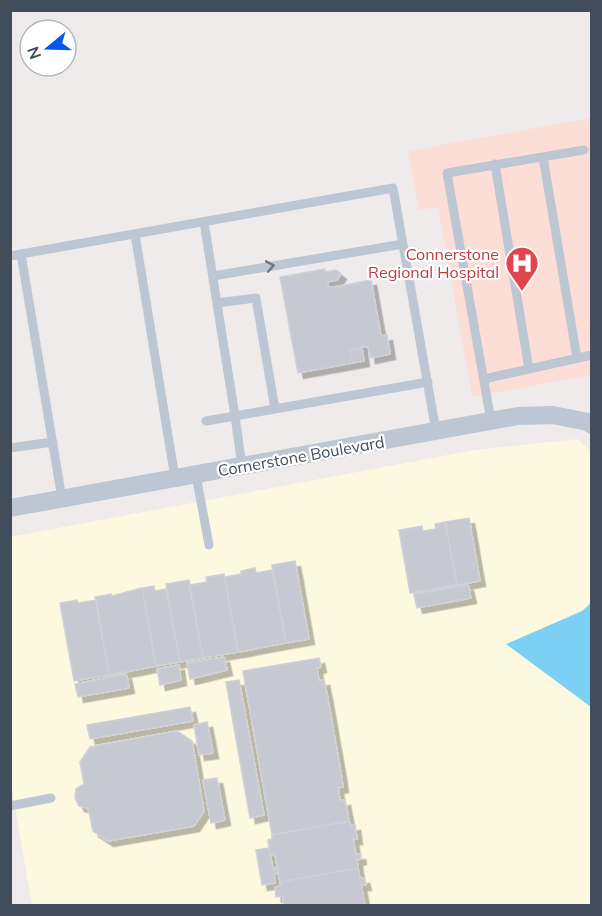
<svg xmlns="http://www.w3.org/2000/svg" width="602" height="916" viewBox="0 0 602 916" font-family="Mulish,sans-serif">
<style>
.commercial{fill:#fdf8e0}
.medical{fill:#fdded7}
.water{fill:#7cd0f4}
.building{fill:#c7c9d2;stroke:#cfd0d8;stroke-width:1.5;filter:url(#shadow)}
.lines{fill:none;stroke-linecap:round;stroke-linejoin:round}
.service{stroke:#bdc6d3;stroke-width:9}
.minor{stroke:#bdc6d3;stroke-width:18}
.oneway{stroke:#6d7785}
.labels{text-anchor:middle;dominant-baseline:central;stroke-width:4.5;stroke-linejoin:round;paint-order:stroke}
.health-label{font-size:16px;fill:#be3a42;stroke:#fff;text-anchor:end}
.street-label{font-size:16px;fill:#424d5b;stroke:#fff}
</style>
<defs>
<filter id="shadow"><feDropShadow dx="5.5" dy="5.5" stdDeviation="0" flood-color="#0004"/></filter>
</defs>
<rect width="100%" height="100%" fill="#efebeb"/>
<path class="commercial" d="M 578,439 L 592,453 L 591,905 L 32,905 L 11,784 L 10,537 L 475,450 Z"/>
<path class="medical" d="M 591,118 L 591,375 L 472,397 L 438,207 L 419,210 L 408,151 Z"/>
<path class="water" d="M 591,603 L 591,707 L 506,644 L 582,611 Z"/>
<path class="building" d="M 325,269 L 325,272 L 336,270 L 341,274 L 337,280 L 327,282 L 329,288 L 371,280 L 381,336 L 387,335 L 390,354 L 370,358 L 368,346 L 350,350 L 353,363 L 298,373 L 280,277 Z
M 362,348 L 364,361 L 353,363 L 350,350 Z
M 469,518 L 480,581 L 457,585 L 445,522 Z
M 445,522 L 457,585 L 410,593 L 399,530 L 422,526 L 423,531 L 436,529 L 435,524 Z
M 295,561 L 309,639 L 286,643 L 272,565 Z
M 255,568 L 256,573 L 272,570 L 286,643 L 238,652 L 225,577 L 241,574 L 241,571 Z
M 224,574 L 238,652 L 203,658 L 189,585 L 207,582 L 206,577 Z
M 189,580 L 203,658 L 180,662 L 166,584 Z
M 468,585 L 471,598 L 417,608 L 414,594 Z
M 154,586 L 155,591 L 166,589 L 180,662 L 156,666 L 142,588 Z
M 142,588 L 156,666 L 109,675 L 95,597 L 111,594 L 112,596 Z
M 77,600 L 78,603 L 96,600 L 109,675 L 74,681 L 60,603 Z
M 224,657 L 227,670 L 190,679 L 187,663 Z
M 319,658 L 321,667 L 317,668 L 319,681 L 324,680 L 327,694 L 341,773 L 343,787 L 338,788 L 340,801 L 345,800 L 349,821 L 272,835 L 243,671 Z
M 179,665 L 181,680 L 160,685 L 157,669 Z
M 126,674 L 129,688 L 78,697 L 75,684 Z
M 239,680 L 264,815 L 250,818 L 226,682 Z
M 190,707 L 193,721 L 90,739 L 87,725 Z
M 207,722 L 213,753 L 199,755 L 194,725 Z
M 177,731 L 192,741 L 204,811 L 194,826 L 108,841 L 93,831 L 88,808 L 79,806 L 75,798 L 76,789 L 84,784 L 80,762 L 90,747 Z
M 217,778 L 225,820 L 211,823 L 203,780 Z
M 349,821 L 351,826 L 355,825 L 357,839 L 353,839 L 356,855 L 360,854 L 361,859 L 357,860 L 358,868 L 280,882 L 275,854 L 270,855 L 268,840 L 272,839 L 272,835 Z
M 269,848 L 273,869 L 278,868 L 278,873 L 274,874 L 275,883 L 262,885 L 256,850 Z
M 358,868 L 360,879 L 364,878 L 366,885 L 361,885 L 365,906 L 284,906 L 283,896 L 276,897 L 275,887 L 281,886 L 280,882 Z"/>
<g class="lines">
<path class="service" d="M 543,157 L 577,358
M 495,164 L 529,369
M 204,222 L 235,416 L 428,382
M 135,234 L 175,478
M 21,254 L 62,499
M 10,256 L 393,188 L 436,431
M 213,276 L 403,244
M 217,303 L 256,298 L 275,409
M 484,379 L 592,355
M 206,421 L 235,416 L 242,466
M 491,421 L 447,173 L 584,150
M 10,448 L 53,442
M 196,475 L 209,545
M 10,806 L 51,798"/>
<path class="minor" d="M 10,508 L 518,416 L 553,415 L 588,422 L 592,425"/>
</g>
<defs><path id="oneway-chevron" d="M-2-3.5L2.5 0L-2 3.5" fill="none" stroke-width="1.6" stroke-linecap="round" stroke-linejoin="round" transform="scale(1.5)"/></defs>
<use class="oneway" href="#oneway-chevron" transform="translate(270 266) rotate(-10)"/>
<defs>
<symbol id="hospital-pin" viewBox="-11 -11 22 30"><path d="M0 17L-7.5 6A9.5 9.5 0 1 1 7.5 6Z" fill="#e0444e" stroke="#fff"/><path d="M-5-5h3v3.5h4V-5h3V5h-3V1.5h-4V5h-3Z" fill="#fff"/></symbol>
</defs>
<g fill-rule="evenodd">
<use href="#hospital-pin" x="503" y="244" width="38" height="52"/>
</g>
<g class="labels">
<g class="health-label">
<text x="499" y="254">Connerstone<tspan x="499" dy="18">Regional Hospital</tspan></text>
</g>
<g class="street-label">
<text transform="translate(301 456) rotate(-10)">Cornerstone Boulevard</text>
</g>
</g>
<rect width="602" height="916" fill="none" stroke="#424d5b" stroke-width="24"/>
<g transform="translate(48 48) rotate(251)"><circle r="28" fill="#ffffff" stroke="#b3b8bd" stroke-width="1.5"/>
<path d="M0-4.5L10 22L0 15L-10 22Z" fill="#0756ed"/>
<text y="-9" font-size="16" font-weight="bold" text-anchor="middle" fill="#424d5b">N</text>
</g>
</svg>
